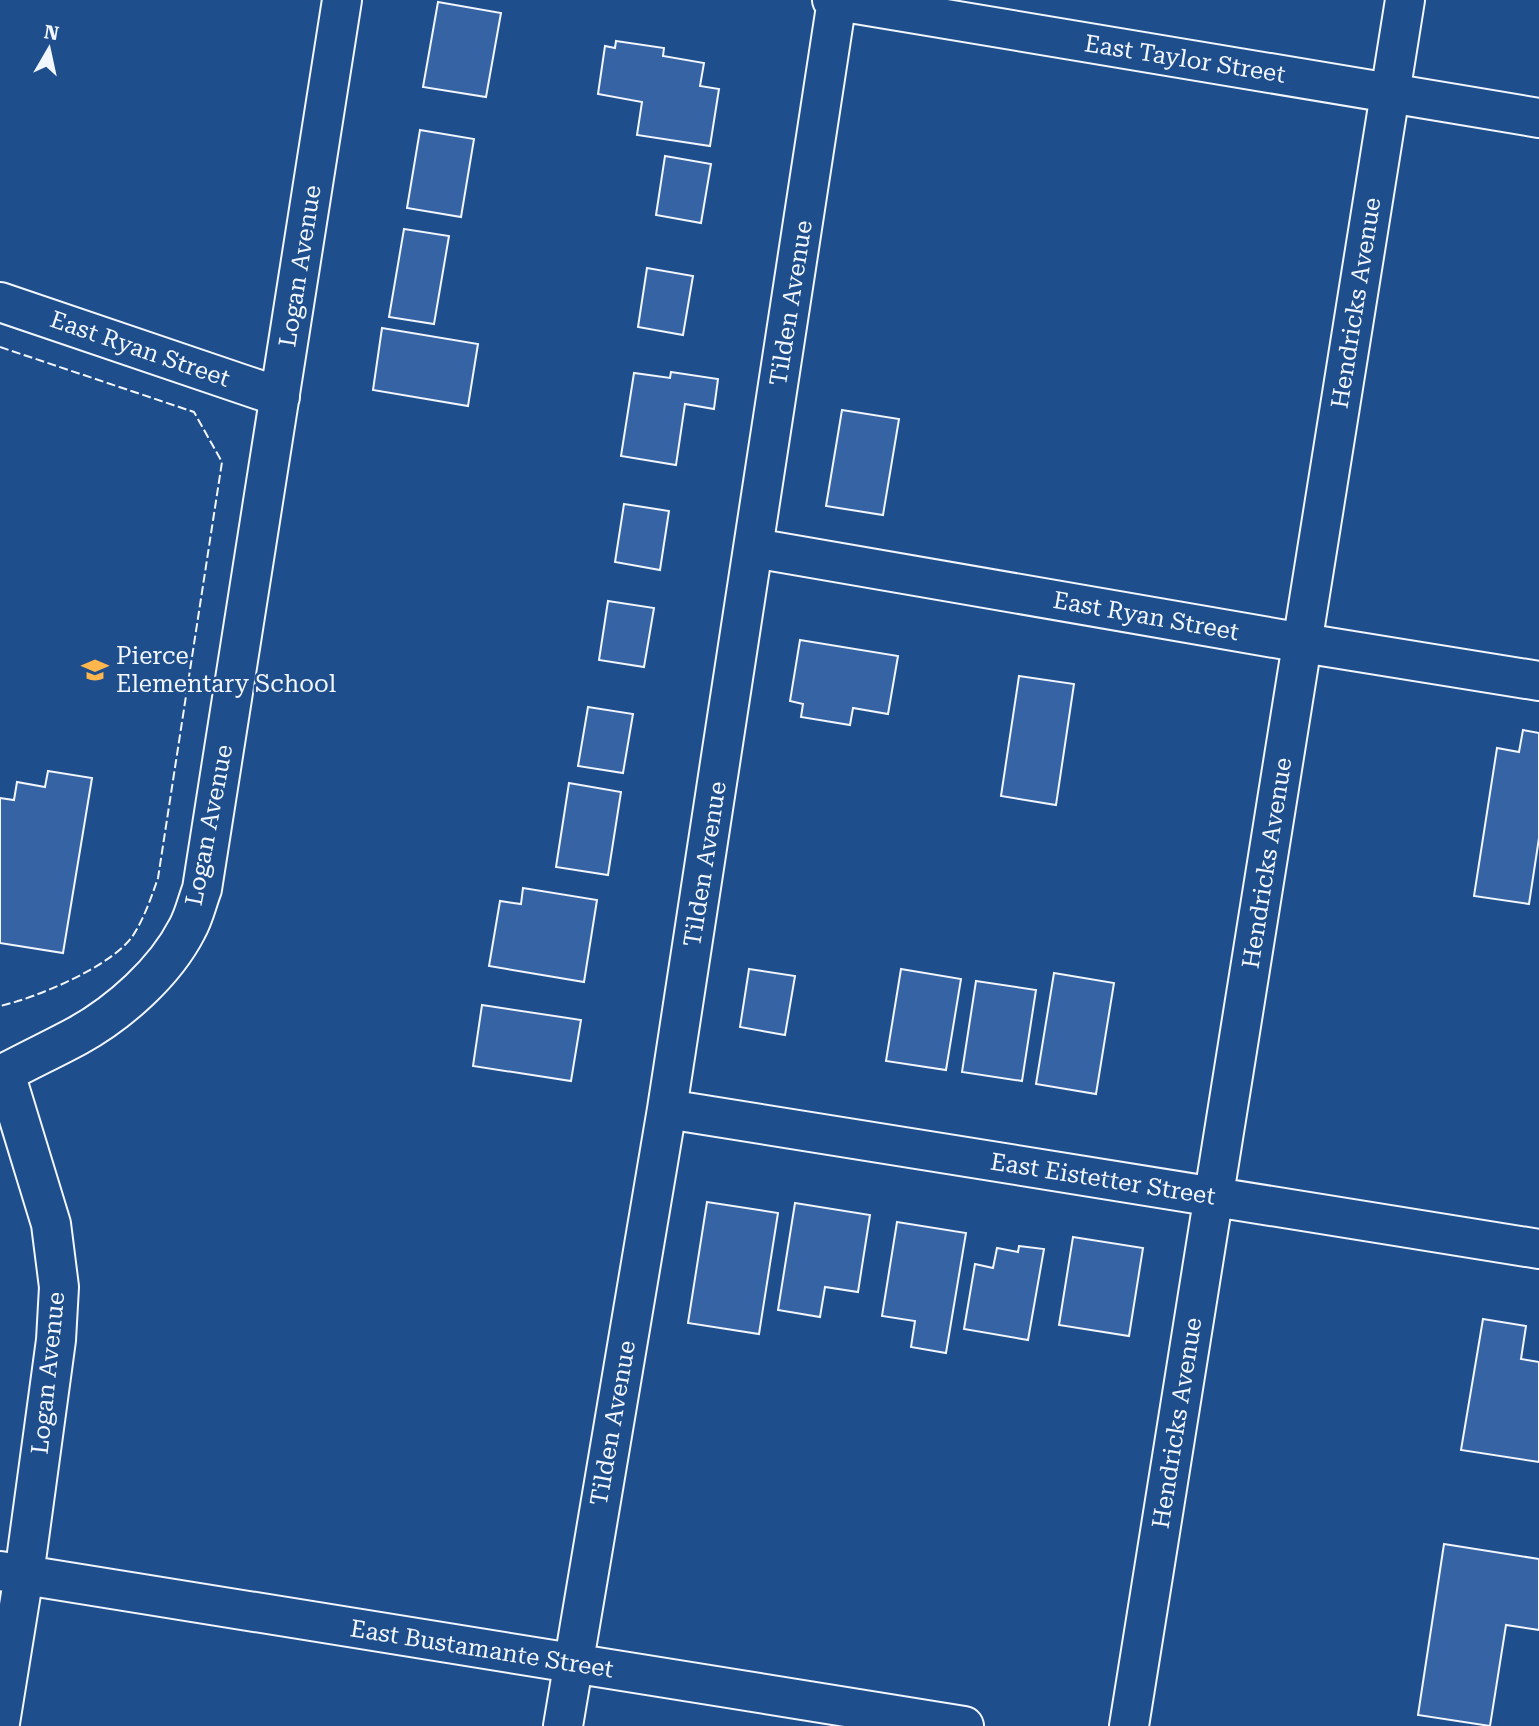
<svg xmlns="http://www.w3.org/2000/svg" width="1539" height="1726" viewBox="0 0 1539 1726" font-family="'Roboto Serif',serif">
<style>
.building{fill:#3563a3;stroke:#f2f6ff;stroke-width:2}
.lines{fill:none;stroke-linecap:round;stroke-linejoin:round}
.minor-casing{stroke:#f2f6ff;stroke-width:42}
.minor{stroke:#1f4e8c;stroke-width:38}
.fence{stroke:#f2f6ff;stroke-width:2;stroke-dasharray:9 3.5;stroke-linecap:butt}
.labels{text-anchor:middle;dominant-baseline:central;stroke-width:5;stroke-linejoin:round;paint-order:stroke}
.street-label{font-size:24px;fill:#f2f6ff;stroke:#1f4e8c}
.poi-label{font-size:24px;fill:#f2f6ff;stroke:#1f4e8c;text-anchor:start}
</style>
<rect width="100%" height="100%" fill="#1f4e8c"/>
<path class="building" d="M 438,2 L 501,13 L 486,97 L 423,87 Z
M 616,41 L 664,48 L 663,56 L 704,63 L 700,86 L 719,89 L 710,146 L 637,135 L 642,102 L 598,94 L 605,46 L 615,48 Z
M 420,130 L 474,139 L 461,217 L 407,208 Z
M 665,156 L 711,164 L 701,223 L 656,215 Z
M 404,229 L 449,236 L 434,324 L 389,317 Z
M 647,268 L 693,276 L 683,335 L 638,327 Z
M 382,328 L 478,344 L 468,406 L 373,390 Z
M 671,372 L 718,379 L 714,409 L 685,404 L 676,465 L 621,456 L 634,373 L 670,378 Z
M 842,410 L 899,419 L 883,515 L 826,506 Z
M 624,504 L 669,511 L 660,570 L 615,562 Z
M 608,601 L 654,608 L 644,667 L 599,660 Z
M 800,640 L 898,656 L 888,714 L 853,708 L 850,725 L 801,717 L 803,704 L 790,701 Z
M 1019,676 L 1074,684 L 1056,805 L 1001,796 Z
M 588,707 L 633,714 L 623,773 L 578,766 Z
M 1523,730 L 1539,733 L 1539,838 L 1529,904 L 1474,896 L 1497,748 L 1519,752 Z
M 48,771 L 92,778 L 63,953 L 0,943 L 0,798 L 14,800 L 17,782 L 45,787 Z
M 569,783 L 621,792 L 608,875 L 556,867 Z
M 523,888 L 597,900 L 584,982 L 489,966 L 500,901 L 521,904 Z
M 749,969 L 795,976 L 785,1035 L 740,1027 Z
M 901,969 L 961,979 L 946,1070 L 886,1061 Z
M 1054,973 L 1114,983 L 1096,1094 L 1036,1084 Z
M 976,981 L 1036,990 L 1022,1081 L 962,1072 Z
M 482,1005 L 581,1020 L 571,1081 L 473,1066 Z
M 707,1202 L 778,1213 L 759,1334 L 688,1323 Z
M 795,1203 L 870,1215 L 858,1292 L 825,1287 L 820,1317 L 778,1310 Z
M 897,1222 L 966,1233 L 946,1353 L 911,1347 L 915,1321 L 882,1316 Z
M 1073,1237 L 1143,1248 L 1129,1336 L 1059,1325 Z
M 1019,1246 L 1044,1249 L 1028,1340 L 964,1329 L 975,1264 L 993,1268 L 997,1248 L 1018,1252 Z
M 1483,1319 L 1526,1326 L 1521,1359 L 1539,1362 L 1539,1462 L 1461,1450 Z
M 1444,1544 L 1539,1559 L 1539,1630 L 1506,1625 L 1490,1726 L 1418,1715 Z"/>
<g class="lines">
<defs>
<path id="minor" d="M 832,0 L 1539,118
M 0,302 L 280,397
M 754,548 L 1303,643 L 1539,681
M 667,1109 L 1539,1249
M 0,1571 L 964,1726
M 0,1723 L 24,1575 L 56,1340 L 59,1287 L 51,1224 L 5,1073 C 29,1060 53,1049 77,1036 C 119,1013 165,972 187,929 C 194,917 197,902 202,889 L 342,0
M 563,1726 L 667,1109 L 837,0
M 1129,1726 L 1405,0"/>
</defs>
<use href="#minor" class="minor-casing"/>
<use href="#minor" class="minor"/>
<path class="fence" d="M 0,347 L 194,412 L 222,462 L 158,878 C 151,898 144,919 132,937 C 110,967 36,998 0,1006"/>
</g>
<defs>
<symbol id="school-bare" viewBox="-9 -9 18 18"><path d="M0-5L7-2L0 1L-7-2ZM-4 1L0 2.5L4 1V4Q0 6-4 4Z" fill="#ffb74d" stroke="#1f4e8c" stroke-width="2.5" paint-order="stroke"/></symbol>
</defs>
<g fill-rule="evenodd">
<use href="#school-bare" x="76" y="651" width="38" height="38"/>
</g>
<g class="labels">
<g class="street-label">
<text transform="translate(1185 59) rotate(9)">East Taylor Street</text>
<text transform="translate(300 266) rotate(-81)">Logan Avenue</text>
<text transform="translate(791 303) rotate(-81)">Tilden Avenue</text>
<text transform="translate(1356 303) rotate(-81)">Hendricks Avenue</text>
<text transform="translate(140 349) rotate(19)">East Ryan Street</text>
<text transform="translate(1146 616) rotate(10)">East Ryan Street</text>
<text transform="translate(209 825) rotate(-79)">Logan Avenue</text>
<text transform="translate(1267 863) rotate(-81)">Hendricks Avenue</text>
<text transform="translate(705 864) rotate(-81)">Tilden Avenue</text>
<text transform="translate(1103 1179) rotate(9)">East Eistetter Street</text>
<text transform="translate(48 1373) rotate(-84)">Logan Avenue</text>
<text transform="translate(613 1423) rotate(-80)">Tilden Avenue</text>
<text transform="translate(1177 1423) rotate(-81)">Hendricks Avenue</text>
<text transform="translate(482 1649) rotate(9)">East Bustamante Street</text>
</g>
<g class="poi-label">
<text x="116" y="656">Pierce<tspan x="116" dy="28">Elementary School</tspan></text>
</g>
</g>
<g transform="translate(49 49) rotate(9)" stroke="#1f4e8c" stroke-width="5" paint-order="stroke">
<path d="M0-5L12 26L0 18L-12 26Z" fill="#f2f6ff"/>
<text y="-10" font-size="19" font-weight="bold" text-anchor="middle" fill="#f2f6ff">N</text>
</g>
</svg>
